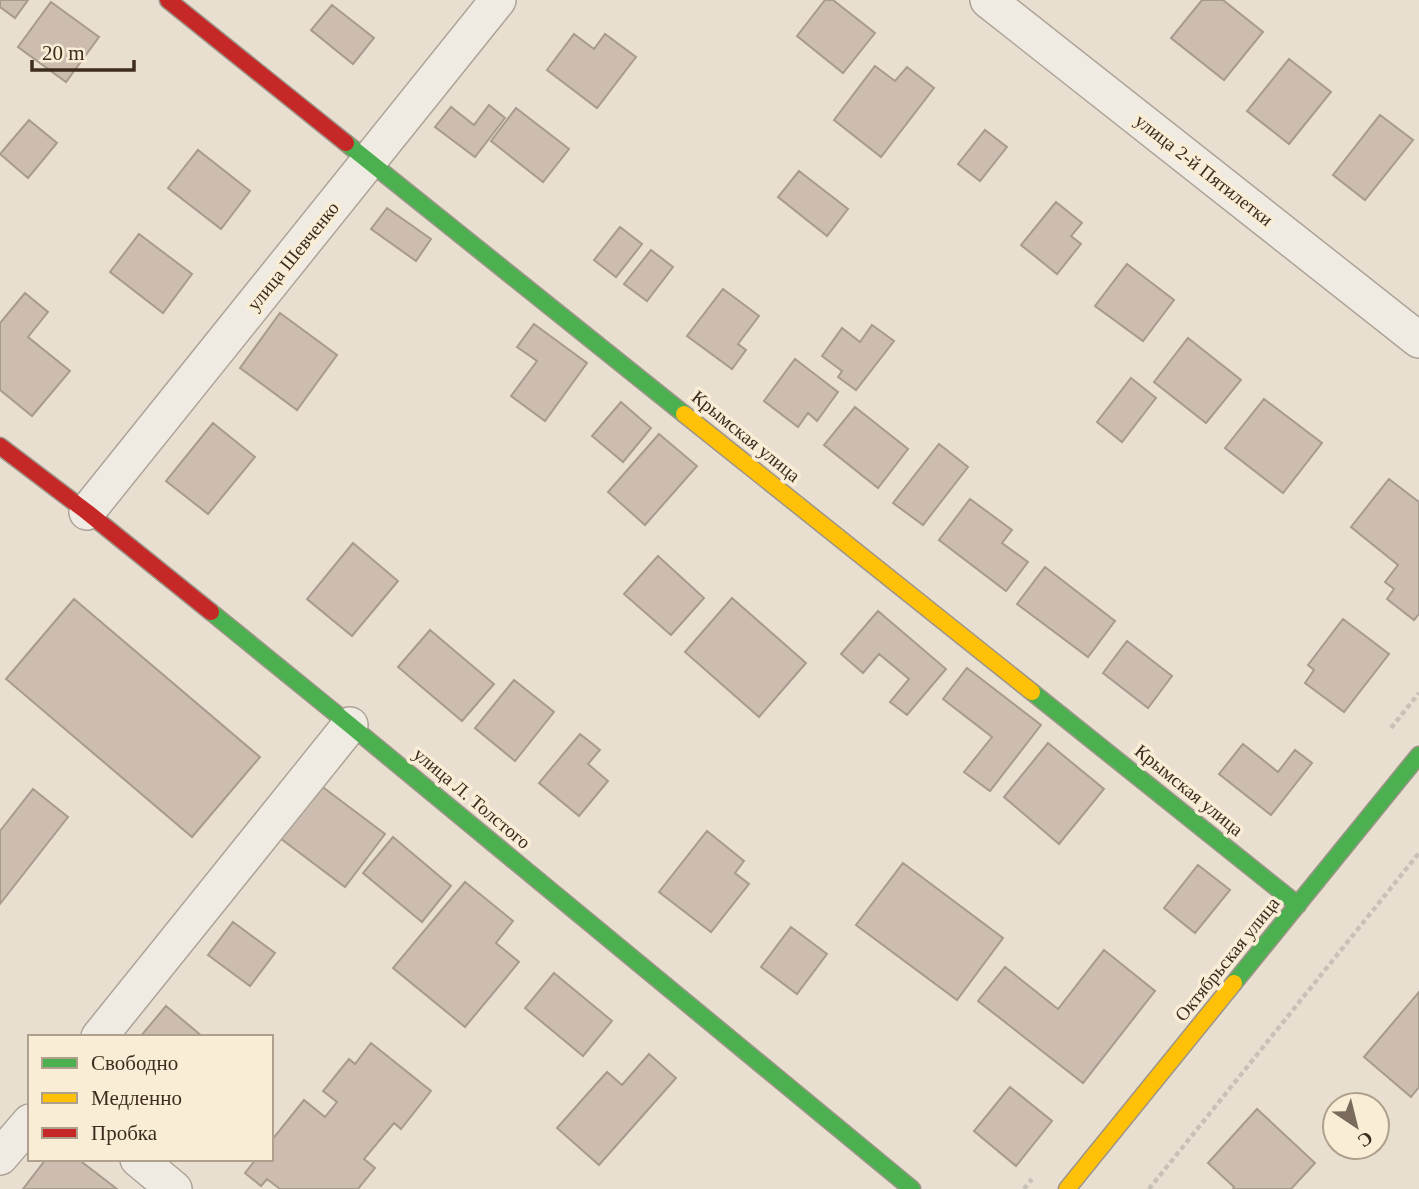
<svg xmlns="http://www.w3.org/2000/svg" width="1419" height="1189" viewBox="0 0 1419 1189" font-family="'Times New Roman',serif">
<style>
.building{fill:#ccbdb0;stroke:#a99a8e;stroke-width:2}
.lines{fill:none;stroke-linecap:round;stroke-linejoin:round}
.street-casing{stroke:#ada498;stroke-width:38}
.fast-casing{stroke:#9d9488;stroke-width:19}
.slow-casing{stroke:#9d9488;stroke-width:19}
.jam-casing{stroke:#9d9488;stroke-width:19}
.path{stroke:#c8c1b8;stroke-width:4.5;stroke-dasharray:5 3.5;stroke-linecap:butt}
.street{stroke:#f0ebe2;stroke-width:35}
.fast{stroke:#4caf50;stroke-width:16}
.slow{stroke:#ffc107;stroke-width:16}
.jam{stroke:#c62828;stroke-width:16}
.labels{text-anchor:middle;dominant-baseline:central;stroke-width:7;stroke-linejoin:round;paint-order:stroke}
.street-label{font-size:19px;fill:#3e2c1e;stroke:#f9edd6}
</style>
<rect width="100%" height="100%" fill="#e8dfd0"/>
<path class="building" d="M 0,0 L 28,0 L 15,18 L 0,7 Z
M 825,0 L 833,0 L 875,33 L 843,73 L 797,36 Z
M 1202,0 L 1223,0 L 1263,32 L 1224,80 L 1171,38 Z
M 51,2 L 99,37 L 66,82 L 18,47 Z
M 332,5 L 374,38 L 353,64 L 311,30 Z
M 574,34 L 594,49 L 605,34 L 636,57 L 597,108 L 547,70 Z
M 1289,59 L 1331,92 L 1289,144 L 1247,111 Z
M 875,66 L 895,81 L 907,67 L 934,88 L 881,157 L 834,120 Z
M 489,105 L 505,118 L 475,157 L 435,127 L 451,107 L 474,125 Z
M 516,108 L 569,149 L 543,182 L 491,141 Z
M 1380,115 L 1413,140 L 1365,200 L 1333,175 Z
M 29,120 L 57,143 L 28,178 L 0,154 Z
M 985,130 L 1007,147 L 980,181 L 958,164 Z
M 198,150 L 250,191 L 221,229 L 168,188 Z
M 799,171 L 848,209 L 827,236 L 778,197 Z
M 1056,202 L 1082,223 L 1071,236 L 1081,244 L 1057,274 L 1021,245 Z
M 387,208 L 431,239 L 416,261 L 371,229 Z
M 620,227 L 642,244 L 616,277 L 594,260 Z
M 139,234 L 192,274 L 163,313 L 110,272 Z
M 651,250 L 673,267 L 647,301 L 624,284 Z
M 1127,264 L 1174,300 L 1143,341 L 1095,306 Z
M 723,289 L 759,316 L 738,344 L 746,350 L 732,369 L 687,336 Z
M 25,293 L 48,312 L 28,337 L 70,371 L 32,416 L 0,390 L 0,323 Z
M 280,313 L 337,355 L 297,410 L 240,368 Z
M 534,324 L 587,363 L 545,421 L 511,396 L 537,361 L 517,347 Z
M 872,325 L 894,341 L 856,390 L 838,377 L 842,371 L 822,356 L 842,328 L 860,342 Z
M 1188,338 L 1241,380 L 1206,423 L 1154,382 Z
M 795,359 L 838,392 L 817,421 L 808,413 L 798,427 L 764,401 Z
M 1131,378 L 1156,398 L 1122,442 L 1097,422 Z
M 1264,399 L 1322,443 L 1283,493 L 1225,448 Z
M 621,402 L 651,428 L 623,462 L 592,436 Z
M 855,407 L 908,449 L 878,488 L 824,445 Z
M 213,423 L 255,457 L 208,514 L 166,481 Z
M 659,434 L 697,466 L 645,525 L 608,492 Z
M 939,444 L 968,467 L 923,525 L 893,503 Z
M 1389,479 L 1419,502 L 1419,614 L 1414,620 L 1387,599 L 1394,589 L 1385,582 L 1398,565 L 1351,527 Z
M 970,499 L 1012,530 L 1002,543 L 1028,562 L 1006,591 L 939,540 Z
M 353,543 L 398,581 L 352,636 L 307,599 Z
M 658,556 L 704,598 L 671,635 L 624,594 Z
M 1045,567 L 1115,621 L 1088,657 L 1017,604 Z
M 732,598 L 806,663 L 759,717 L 685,652 Z
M 74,599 L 260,757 L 192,837 L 6,679 Z
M 878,611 L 946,669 L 907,715 L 890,702 L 909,679 L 879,654 L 863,673 L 841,654 Z
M 1343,619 L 1389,654 L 1344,712 L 1305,683 L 1314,670 L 1308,665 Z
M 430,630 L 494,684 L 462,721 L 398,667 Z
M 1127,641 L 1172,676 L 1148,708 L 1103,673 Z
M 967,668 L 1041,725 L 990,791 L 964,772 L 992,737 L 943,699 Z
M 514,680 L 554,712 L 515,761 L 475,728 Z
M 580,734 L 600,750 L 588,764 L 608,781 L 579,816 L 539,783 Z
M 1048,743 L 1104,789 L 1059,844 L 1004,797 Z
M 1243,744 L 1278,772 L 1295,750 L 1312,763 L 1271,815 L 1219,774 Z
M 316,782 L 385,834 L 345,887 L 276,835 Z
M 33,789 L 68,817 L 0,904 L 0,831 Z
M 707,831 L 744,861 L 735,873 L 749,884 L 711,932 L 659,892 Z
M 393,837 L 451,886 L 422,922 L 363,873 Z
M 903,863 L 1003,938 L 957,1000 L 856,925 Z
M 1198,865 L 1230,890 L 1195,933 L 1164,908 Z
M 465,882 L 513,921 L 496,943 L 519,962 L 465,1027 L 393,968 Z
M 233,922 L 275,953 L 250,986 L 208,955 Z
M 791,927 L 827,954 L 797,994 L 761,967 Z
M 1104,950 L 1155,991 L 1083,1083 L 978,1001 L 1005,967 L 1058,1009 Z
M 554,973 L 612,1021 L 583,1056 L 525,1008 Z
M 1419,992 L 1419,1087 L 1411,1097 L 1364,1057 Z
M 166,1006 L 203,1037 L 140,1037 Z
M 371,1043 L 431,1091 L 401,1129 L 394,1123 L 364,1159 L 375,1168 L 358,1189 L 280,1189 L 267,1179 L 261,1186 L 245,1173 L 256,1159 L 271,1159 L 271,1141 L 304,1100 L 325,1117 L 337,1102 L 323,1091 L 349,1059 L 355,1064 Z
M 649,1054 L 676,1078 L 599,1165 L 557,1128 L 607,1072 L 622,1085 Z
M 1010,1087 L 1052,1121 L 1016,1166 L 974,1131 Z
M 1257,1109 L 1315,1163 L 1291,1189 L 1233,1189 L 1234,1187 L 1208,1163 Z
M 46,1159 L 78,1159 L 117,1189 L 23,1189 Z"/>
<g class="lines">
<defs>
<path id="street" d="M 988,0 L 1419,340
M 87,512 L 498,0
M 99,1037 L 350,725
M 0,1157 L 30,1122
M 138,1159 L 174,1189"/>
<path id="fast" d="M 346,143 L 684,414
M 211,612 L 350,725 L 912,1189
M 1032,692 L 1298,905
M 1234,983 L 1419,755"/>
<path id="slow" d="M 684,414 L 1032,692
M 1067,1189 L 1234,983"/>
<path id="jam" d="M 168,0 L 346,143
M 0,446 L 87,512 L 211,612"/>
</defs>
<use href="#street" class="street-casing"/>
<use href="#fast" class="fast-casing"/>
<use href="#slow" class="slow-casing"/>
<use href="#jam" class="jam-casing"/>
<path class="path" d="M 1391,728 L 1419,693
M 1024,1189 L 1032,1179
M 1149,1189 L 1419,853"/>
<use href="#street" class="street"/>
<use href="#fast" class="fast"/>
<use href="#slow" class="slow"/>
<use href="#jam" class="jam"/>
</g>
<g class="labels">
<g class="street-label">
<text transform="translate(1204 170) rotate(38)">улица 2-й Пятилетки</text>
<text transform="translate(293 256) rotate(-51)">улица Шевченко</text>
<text transform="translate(746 436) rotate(39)">Крымская улица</text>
<text transform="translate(1189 790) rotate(39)">Крымская улица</text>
<text transform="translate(472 798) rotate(40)">улица Л. Толстого</text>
<text transform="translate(1227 959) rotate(-51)">Октябрьская улица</text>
</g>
</g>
<rect x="28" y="1035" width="245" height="126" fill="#f9edd6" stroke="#aea08c" stroke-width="2"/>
<rect x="42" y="1058" width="35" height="10" fill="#4caf50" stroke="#aea08c" stroke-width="2"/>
<text x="91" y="1070" font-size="21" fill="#3e2c1e">Свободно</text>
<rect x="42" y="1093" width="35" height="10" fill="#ffc107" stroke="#aea08c" stroke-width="2"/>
<text x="91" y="1105" font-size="21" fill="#3e2c1e">Медленно</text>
<rect x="42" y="1128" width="35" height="10" fill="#c62828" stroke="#aea08c" stroke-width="2"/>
<text x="91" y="1140" font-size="21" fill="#3e2c1e">Пробка</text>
<g transform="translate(1356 1126) rotate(145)"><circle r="33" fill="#f9edd6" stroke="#aea08c" stroke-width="2"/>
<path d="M0-5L12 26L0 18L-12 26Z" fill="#7a6b5c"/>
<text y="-10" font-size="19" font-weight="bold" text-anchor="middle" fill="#3e2c1e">С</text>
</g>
<path d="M32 60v10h102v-10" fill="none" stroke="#3e2c1e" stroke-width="3.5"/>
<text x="42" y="60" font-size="21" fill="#3e2c1e" stroke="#f9edd6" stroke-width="5" paint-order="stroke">20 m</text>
</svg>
